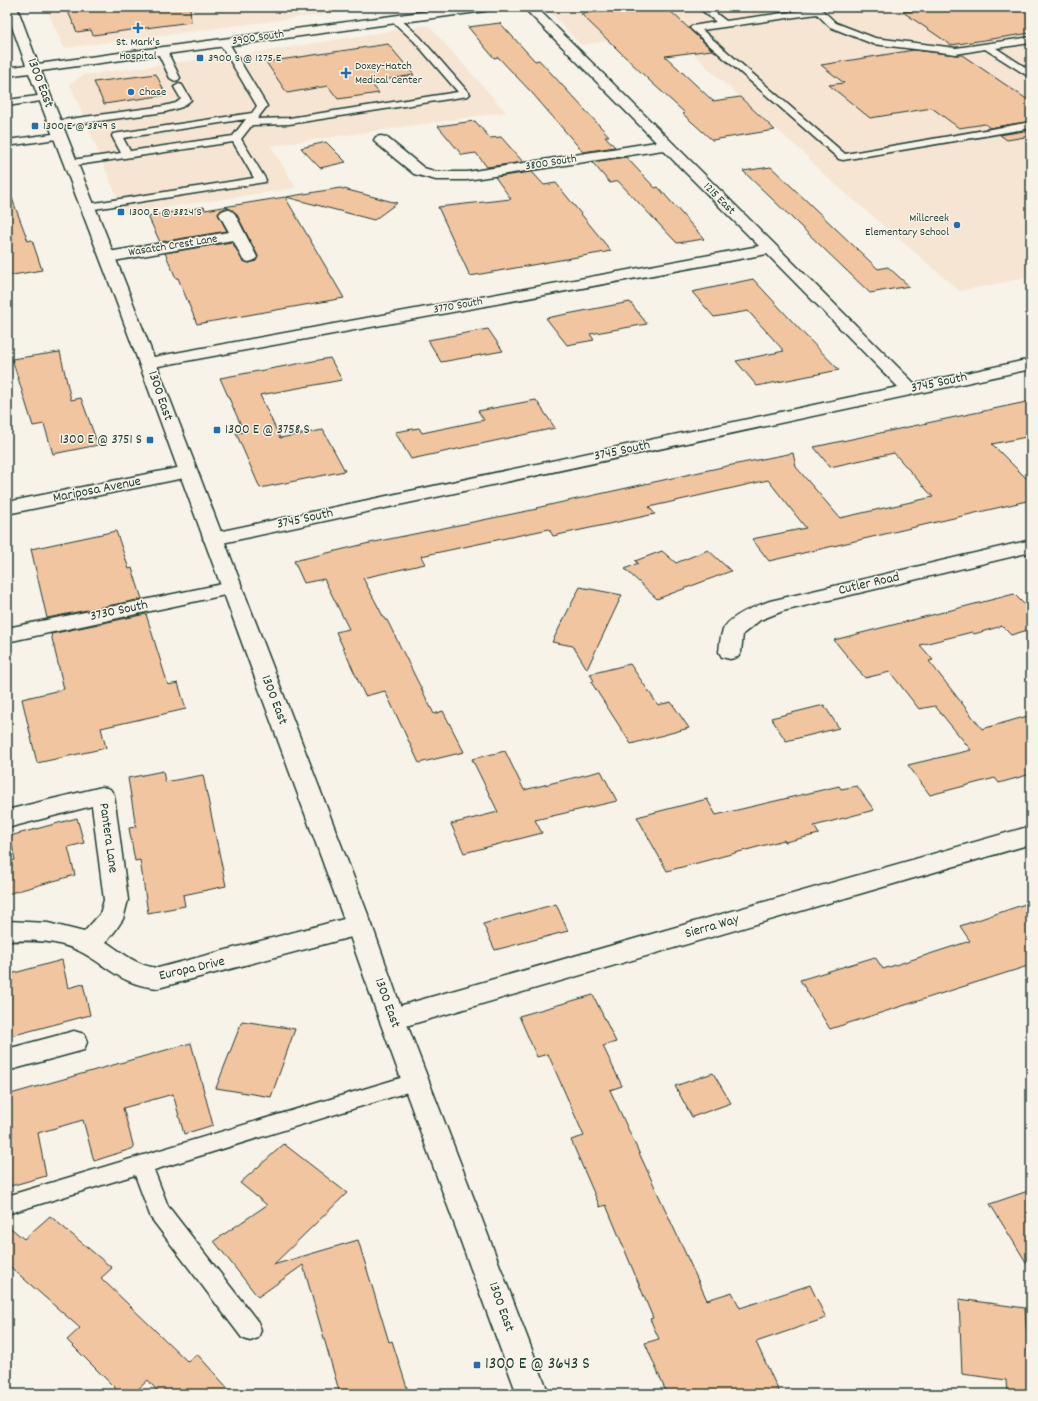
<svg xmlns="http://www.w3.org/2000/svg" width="1038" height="1401" viewBox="0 0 1038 1401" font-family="Dekko,sans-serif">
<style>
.built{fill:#f6e5d3}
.building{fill:#f2c5a1;stroke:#1f3d34}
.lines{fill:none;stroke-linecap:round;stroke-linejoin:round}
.lane-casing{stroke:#1f3d34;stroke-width:3}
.street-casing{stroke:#1f3d34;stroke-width:3}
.secondary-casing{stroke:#1f3d34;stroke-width:3}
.lane{fill:#f7f3e8;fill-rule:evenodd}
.street{fill:#f7f3e8;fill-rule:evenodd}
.secondary{fill:#f7f3e8;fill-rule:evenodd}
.poi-dot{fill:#1f6fb2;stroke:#f7f3e8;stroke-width:1.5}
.labels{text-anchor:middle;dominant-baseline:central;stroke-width:3;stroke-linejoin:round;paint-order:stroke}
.far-street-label{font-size:12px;fill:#1f3d34;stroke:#f7f3e8}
.far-poi-label{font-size:12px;fill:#1f3d34;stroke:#f7f3e8;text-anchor:start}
.street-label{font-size:14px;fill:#1f3d34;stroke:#f7f3e8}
.poi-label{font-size:14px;fill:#1f3d34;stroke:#f7f3e8;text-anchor:start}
.near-poi-label{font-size:17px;fill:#1f3d34;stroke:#f7f3e8;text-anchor:start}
</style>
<rect width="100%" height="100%" fill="#f7f3e8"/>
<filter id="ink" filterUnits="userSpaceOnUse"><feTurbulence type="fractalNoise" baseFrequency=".025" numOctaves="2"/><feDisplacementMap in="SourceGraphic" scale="8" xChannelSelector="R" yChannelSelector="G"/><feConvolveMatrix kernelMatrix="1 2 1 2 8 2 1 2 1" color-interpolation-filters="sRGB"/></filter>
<g filter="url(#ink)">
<path class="built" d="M 46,7 L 379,7 L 64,48 Z
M 552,7 L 1031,7 L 1031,277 L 960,291 L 822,173 L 806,155 L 715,75 L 672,32 L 581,45 L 546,8 Z
M 428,25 L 506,112 L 271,146 L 296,188 L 124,214 L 70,84 L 83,75 L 272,50 Z"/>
<path class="building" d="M 66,7 L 190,7 L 191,22 L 93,35 L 91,30 L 77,32 Z
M 603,7 L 666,7 L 712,50 L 665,56 L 713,101 L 740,97 L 775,130 L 712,140 L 683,114 L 685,113 L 650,81 L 581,14 L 607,10 Z
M 940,7 L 1031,7 L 1031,33 L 951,45 L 903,12 Z
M 500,23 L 535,61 L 539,60 L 609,136 L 605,136 L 615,147 L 583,152 L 533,94 L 498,57 L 494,58 L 468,27 Z
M 388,44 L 414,75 L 370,82 L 379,93 L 338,99 L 328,86 L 287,93 L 266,62 Z
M 914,50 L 956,55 L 962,55 L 1031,102 L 1031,121 L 990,128 L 985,124 L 959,128 L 932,108 L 870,118 L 829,85 L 844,83 L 821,65 Z
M 156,74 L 166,95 L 104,104 L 94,82 Z
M 475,121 L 490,138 L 501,137 L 523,162 L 487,167 L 476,153 L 462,155 L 438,126 Z
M 1031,130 L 1031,136 L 1007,140 L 1000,135 Z
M 326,142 L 346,162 L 320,168 L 301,148 Z
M 626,157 L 655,188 L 658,187 L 704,239 L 677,243 L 618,181 L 610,183 L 592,162 Z
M 771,167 L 878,269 L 888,267 L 909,286 L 870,293 L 743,171 Z
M 532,172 L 544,185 L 556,183 L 611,251 L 470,276 L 438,207 L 511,199 L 495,177 Z
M 340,188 L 397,203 L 374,220 L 286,197 Z
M 7,193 L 10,193 L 28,241 L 32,240 L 42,270 L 7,276 Z
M 285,197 L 344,298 L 197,324 L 178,278 L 176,278 L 165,253 L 232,242 L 243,261 L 249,263 L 256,261 L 258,256 L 236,213 L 228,208 L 221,210 L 218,214 L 227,231 L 160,242 L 148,216 L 204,207 L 205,210 Z
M 753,279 L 804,334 L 839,370 L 757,386 L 736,361 L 784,351 L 748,311 L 714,317 L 692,292 Z
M 630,302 L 647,324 L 590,334 L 594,340 L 567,345 L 546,318 Z
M 488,329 L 503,351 L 441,362 L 428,340 Z
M 60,352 L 71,400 L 81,398 L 98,445 L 53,454 L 44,424 L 33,426 L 12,359 Z
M 330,358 L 342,380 L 260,395 L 280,438 L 323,430 L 345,471 L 260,488 L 236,433 L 244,432 L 220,378 Z
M 536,400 L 555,428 L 411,459 L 395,432 L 419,428 L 422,433 L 484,420 L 478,411 Z
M 1031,401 L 1031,436 L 992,444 L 1031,483 L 1031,500 L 769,561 L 752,539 L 806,528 L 768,480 L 649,507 L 655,514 L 553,536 L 549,529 L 421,556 L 425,564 L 363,578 L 385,620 L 387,620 L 434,714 L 443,711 L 464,752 L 419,763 L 385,691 L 365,696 L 336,632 L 349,629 L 324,579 L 304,583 L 294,561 L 365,544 L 537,509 L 536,508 L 727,466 L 793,453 L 796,467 L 840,518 L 933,497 L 894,453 L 830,467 L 814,447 Z
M 116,531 L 129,569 L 132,568 L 142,599 L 47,618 L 31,549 Z
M 708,550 L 731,571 L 657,599 L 625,569 L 638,563 L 635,561 L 662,551 L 676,563 Z
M 580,587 L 622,595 L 587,669 L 573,646 L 552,642 Z
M 1014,594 L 1031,611 L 1031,629 L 1011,635 L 1002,626 L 974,634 L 972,632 L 920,645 L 933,660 L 929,661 L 982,729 L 1031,715 L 1031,774 L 999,783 L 995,778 L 930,795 L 908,765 L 971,750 L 935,706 L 919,709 L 890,672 L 865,678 L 834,640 Z
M 146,614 L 168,685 L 178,683 L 186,709 L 101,728 L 106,748 L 37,763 L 22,699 L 64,689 L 51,634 Z
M 630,664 L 658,705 L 671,702 L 689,728 L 631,744 L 591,682 L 594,681 L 590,674 Z
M 824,705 L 839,728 L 786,741 L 771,718 Z
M 505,751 L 524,790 L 601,771 L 617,801 L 535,820 L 542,833 L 464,853 L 451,824 L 498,812 L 472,759 Z
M 163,771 L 165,782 L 203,775 L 226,886 L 183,895 L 185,906 L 148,913 L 140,860 L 135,861 L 129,828 L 136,827 L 128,778 Z
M 839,786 L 841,789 L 857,786 L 874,810 L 814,826 L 819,834 L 785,842 L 784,840 L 667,871 L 637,817 L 707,799 L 716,815 Z
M 77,818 L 84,843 L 68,847 L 75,875 L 7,894 L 7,862 L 15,860 L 10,836 Z
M 1031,902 L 1031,965 L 830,1029 L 800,980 L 875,957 L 883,969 L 970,941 L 960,926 Z
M 556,904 L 568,931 L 495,950 L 483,924 Z
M 62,960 L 68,988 L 83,984 L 90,1015 L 7,1037 L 7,975 Z
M 593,995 L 616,1042 L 603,1046 L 622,1086 L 610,1090 L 707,1300 L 732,1292 L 740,1308 L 810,1285 L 826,1318 L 756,1342 L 780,1394 L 667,1394 L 645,1343 L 659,1339 L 650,1319 L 653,1318 L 606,1205 L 600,1207 L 571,1140 L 584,1136 L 548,1054 L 537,1057 L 519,1016 Z
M 242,1021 L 295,1029 L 271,1097 L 216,1088 Z
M 191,1043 L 213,1125 L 184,1134 L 173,1094 L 123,1108 L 134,1148 L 94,1161 L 83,1120 L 38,1133 L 46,1176 L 7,1187 L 7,1151 L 11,1150 L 7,1125 L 7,1095 Z
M 713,1073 L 731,1103 L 692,1117 L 675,1086 Z
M 284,1144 L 347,1193 L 273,1265 L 358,1240 L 389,1342 L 392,1341 L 409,1394 L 340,1394 L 303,1265 L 258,1297 L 214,1241 L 267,1205 L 240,1183 Z
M 1031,1190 L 1031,1270 L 990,1204 Z
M 50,1216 L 112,1268 L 101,1278 L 188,1362 L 197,1354 L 233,1394 L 160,1394 L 148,1380 L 133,1394 L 121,1394 L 67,1340 L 80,1328 L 7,1264 L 7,1225 L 24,1239 Z
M 959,1299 L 1025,1308 L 1031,1394 L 1007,1394 L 1006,1380 L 962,1374 Z"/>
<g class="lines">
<defs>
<path id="lane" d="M 698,7 L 708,7 L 726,21 L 812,9 L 810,7 L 819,7 L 836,23 L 875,38 L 956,48 L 1031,37 L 1031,43 L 996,48 L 1031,71 L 1031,78 L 985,49 L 956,54 L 873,44 L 830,27 L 817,14 L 702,30 L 845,154 L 1031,122 L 1031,128 L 843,160 L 839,159 L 692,30 L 690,28 L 692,26 L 716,22 Z
M 395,16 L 398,17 L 420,37 L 468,92 L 470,94 L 468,96 L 289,124 L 252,125 L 241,139 L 266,180 L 265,182 L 88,210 L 83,207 L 88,204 L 254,178 L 233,142 L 71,166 L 66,163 L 71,160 L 121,153 L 112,136 L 113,134 L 252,113 L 257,106 L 219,42 L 221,40 L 227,40 L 267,106 L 257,119 L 289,118 L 458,92 L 414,41 L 392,21 L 391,19 ZM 246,119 L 233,136 L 130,151 L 123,138 Z
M 162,48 L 167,51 L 180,78 L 178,80 L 175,81 L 170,78 L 157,51 Z
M 179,84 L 182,85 L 191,100 L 182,107 L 165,112 L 55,127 L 50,124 L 55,121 L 164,106 L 176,103 L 181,99 L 174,87 Z
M 45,95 L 48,96 L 50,98 L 48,100 L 7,106 L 7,100 Z
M 60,133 L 65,136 L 64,138 L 7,146 L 7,140 Z
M 417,1073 L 424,1075 L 427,1081 L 424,1087 L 154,1170 L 168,1206 L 258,1322 L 261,1330 L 258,1338 L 250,1341 L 242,1338 L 151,1218 L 135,1175 L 7,1214 L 7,1196 Z"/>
<path id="street" d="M 523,7 L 536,7 L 915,384 L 1031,359 L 1031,369 L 213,545 L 206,543 L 203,539 L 206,535 L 213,533 L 898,387 L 767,254 L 148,368 L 142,367 L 139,363 L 142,359 L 148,358 L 759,246 L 663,150 L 467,180 L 436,180 L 414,174 L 376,143 L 374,140 L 376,137 L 381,136 L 386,137 L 424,168 L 437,172 L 467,172 L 656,142 Z
M 227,209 L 232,211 L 235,214 L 257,257 L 255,260 L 249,262 L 243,260 L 233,240 L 108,262 L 102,260 L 100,257 L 102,254 L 108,252 L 229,232 L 219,214 L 222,211 Z
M 187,466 L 194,468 L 196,472 L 194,476 L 7,514 L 7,502 Z
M 1031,540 L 1031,552 L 783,611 L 760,620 L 743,634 L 741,652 L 738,657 L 730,659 L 722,657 L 719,652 C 720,645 720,637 723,630 C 729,616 756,606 770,601 Z
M 232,582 L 239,584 L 242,588 L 239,592 L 7,642 L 7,628 Z
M 102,787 L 110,789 L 114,795 L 128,900 L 123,919 L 115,931 L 106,942 C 123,953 137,966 158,968 L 359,915 L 368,918 L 372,925 L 368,932 L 359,935 L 158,988 C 120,985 109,966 79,951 C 57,940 31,940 7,941 L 7,921 L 48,923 L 84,932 L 100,914 L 104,900 L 92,806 L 7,828 L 7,810 Z
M 1031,826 L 1031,844 L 392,1030 L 383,1027 L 379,1019 L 383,1011 L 392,1008 Z
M 74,1031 L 84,1034 L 87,1042 L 84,1050 L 7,1071 L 7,1049 Z"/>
<path id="secondary" d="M 7,7 L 17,7 L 38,64 L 458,7 L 491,7 L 489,10 L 485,11 L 41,71 L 128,290 L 372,925 L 405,1019 L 549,1394 L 517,1394 L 379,1019 L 346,925 L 112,290 L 29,73 L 7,76 L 7,68 L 26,65 L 7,13 Z"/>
</defs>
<use href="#lane" class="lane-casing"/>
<use href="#street" class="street-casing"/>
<use href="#secondary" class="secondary-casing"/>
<use href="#lane" class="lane"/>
<use href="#street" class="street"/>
<use href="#secondary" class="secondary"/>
</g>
</g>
<g class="poi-dot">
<path d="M136 22h4v4h4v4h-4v4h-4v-4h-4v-4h4z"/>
<rect x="196" y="54" width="8" height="8" rx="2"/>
<path d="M344 67h4v4h4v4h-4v4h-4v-4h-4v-4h4z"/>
<circle cx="131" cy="92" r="4"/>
<rect x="31" y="122" width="8" height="8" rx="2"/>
<rect x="117" y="208" width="8" height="8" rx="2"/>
<circle cx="957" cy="225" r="4"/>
<rect x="213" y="426" width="8" height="8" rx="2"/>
<rect x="146" y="436" width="8" height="8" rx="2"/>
<rect x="473" y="1361" width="8" height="8" rx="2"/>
</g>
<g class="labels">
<g class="far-street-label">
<text transform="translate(258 38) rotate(-8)">3900 South</text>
<text transform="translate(551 163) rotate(-9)">3800 South</text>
<text transform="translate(719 199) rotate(45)">1215 East</text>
<text transform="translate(173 246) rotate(-9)">Wasatch Crest Lane</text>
<text transform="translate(458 306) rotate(-10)">3770 South</text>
</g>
<g class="far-poi-label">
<text x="138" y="42" text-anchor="middle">St. Mark's<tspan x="138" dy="14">Hospital</tspan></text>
<text x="208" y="58">3900 S @ 1275 E</text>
<text x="355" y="66">Doxey-Hatch<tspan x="355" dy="14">Medical Center</tspan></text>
<text x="139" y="92">Chase</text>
<text x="43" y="126">1300 E @ 3849 S</text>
<text x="129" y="212">1300 E @ 3824 S</text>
<text x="949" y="218" text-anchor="end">Millcreek<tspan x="949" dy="14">Elementary School</tspan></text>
</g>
<g class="street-label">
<text transform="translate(40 83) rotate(69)">1300 East</text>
<text transform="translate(939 383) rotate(-12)">3745 South</text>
<text transform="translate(160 396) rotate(71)">1300 East</text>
<text transform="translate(622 451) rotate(-12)">3745 South</text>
<text transform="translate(97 490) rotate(-11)">Mariposa Avenue</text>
<text transform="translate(305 519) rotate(-12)">3745 South</text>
<text transform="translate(869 584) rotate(-13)">Cutler Road</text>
<text transform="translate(119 611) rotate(-12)">3730 South</text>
<text transform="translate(274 700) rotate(69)">1300 East</text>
<text transform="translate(108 838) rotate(82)">Pantera Lane</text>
<text transform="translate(712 927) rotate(-16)">Sierra Way</text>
<text transform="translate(192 969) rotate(-13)">Europa Drive</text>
<text transform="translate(387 1003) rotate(70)">1300 East</text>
<text transform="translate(501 1307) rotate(70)">1300 East</text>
</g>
<g class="poi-label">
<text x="225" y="430">1300 E @ 3758 S</text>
<text x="142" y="440" text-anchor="end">1300 E @ 3751 S</text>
</g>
<g class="near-poi-label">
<text x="485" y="1365">1300 E @ 3643 S</text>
</g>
</g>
<rect width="1038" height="1401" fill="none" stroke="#f7f3e8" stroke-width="24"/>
<rect x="12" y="12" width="1014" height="1377" fill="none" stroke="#1f3d34" stroke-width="1.5" filter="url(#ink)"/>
</svg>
